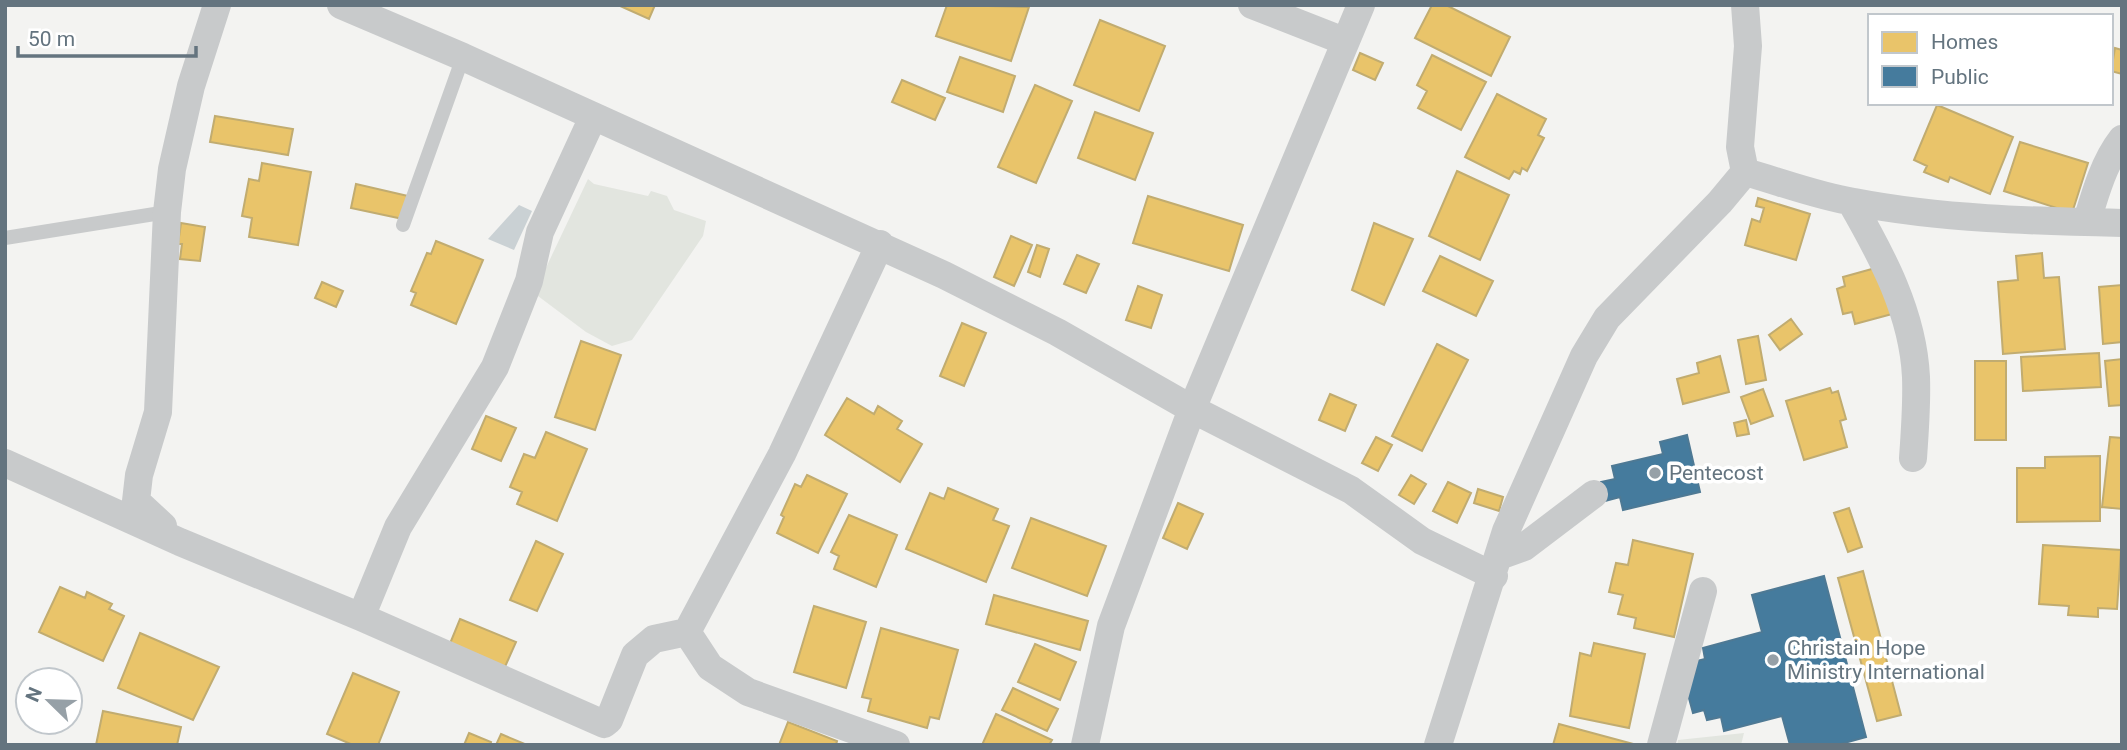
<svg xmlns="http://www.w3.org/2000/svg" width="2127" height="750" viewBox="0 0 2127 750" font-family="Roboto,sans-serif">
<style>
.green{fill:#e2e5df}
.water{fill:#cad1d4}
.homes{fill:#e9c46a;stroke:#c1ac70;stroke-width:2}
.public{fill:#457b9d;stroke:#4e7994;stroke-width:2}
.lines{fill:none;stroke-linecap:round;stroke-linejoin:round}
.lane{stroke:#c8cacb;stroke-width:14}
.street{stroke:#c8cacb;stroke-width:28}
.poi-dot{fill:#96a0a7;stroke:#fff;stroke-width:2.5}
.labels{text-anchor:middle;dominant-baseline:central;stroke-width:7;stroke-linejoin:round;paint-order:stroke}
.poi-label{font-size:21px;fill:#64747f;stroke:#fff;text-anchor:start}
</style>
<rect width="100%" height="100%" fill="#f3f3f1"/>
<path class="green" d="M 588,179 L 594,184 L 648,196 L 651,191 L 667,196 L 674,210 L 706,221 L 703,236 L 632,340 L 612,346 L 586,332 L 534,293 Z
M 1744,733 L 1741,745 L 1677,745 L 1678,740 Z"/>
<path class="water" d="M 519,205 L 532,211 L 514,250 L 488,239 Z"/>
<path class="homes" d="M 618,5 L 655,5 L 649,19 Z
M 947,5 L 1029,7 L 1011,61 L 936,36 Z
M 1432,5 L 1446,5 L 1510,37 L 1491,76 L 1415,38 Z
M 1100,20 L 1165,46 L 1139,111 L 1074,85 Z
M 2115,48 L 2122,50 L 2122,74 L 2111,71 Z
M 1360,53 L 1383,63 L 1375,80 L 1353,70 Z
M 1432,55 L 1486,82 L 1461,130 L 1418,108 L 1427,91 L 1417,85 Z
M 960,57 L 1015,76 L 1003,112 L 947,92 Z
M 902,80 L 945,98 L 935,120 L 892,102 Z
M 1035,85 L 1072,101 L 1036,183 L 998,167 Z
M 1497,94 L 1546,119 L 1538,135 L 1544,138 L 1527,171 L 1522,168 L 1520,174 L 1514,171 L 1509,179 L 1465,157 Z
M 1937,105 L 2013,137 L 1990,194 L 1950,177 L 1948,182 L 1924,172 L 1927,166 L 1914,160 Z
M 1095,112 L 1153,133 L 1135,180 L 1078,158 Z
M 215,116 L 293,129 L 288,155 L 210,142 Z
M 2020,142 L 2088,163 L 2072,213 L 2004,191 Z
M 262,163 L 311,172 L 298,245 L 249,237 L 252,218 L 242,216 L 249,179 L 259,181 Z
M 1457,171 L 1509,195 L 1480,260 L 1429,236 Z
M 356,184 L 408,196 L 403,219 L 351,208 Z
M 1148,196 L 1243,225 L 1229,271 L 1133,243 Z
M 1758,198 L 1810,214 L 1796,260 L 1745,245 L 1752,219 L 1760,222 L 1764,208 L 1756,206 Z
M 181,223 L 205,227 L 200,261 L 180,259 L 182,244 L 178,244 Z
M 1374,223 L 1413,239 L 1384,305 L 1352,290 Z
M 1011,236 L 1032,245 L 1014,286 L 994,277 Z
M 436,241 L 483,260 L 456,324 L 411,305 L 416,293 L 411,291 L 427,253 L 431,254 Z
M 1037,245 L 1049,249 L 1040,277 L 1028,272 Z
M 2042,253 L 2044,278 L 2059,277 L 2065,349 L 2003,354 L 1998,282 L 2018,280 L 2016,256 Z
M 1077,255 L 1099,264 L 1086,293 L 1064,284 Z
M 1440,256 L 1493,281 L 1476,316 L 1423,291 Z
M 1879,267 L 1892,314 L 1855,324 L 1852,312 L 1843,314 L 1837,289 L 1845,286 L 1843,277 Z
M 322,282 L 343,291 L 336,307 L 315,298 Z
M 2122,285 L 2122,342 L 2103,344 L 2099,287 Z
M 1138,286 L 1162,295 L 1151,328 L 1126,320 Z
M 1791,319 L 1802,334 L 1780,350 L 1769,335 Z
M 962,323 L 986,333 L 964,386 L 940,376 Z
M 1758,336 L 1766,380 L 1746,384 L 1738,340 Z
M 581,341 L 621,355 L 595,430 L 555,417 Z
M 1437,344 L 1468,360 L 1422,451 L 1392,436 Z
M 2099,353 L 2101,387 L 2023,391 L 2021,357 Z
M 1720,356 L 1729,392 L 1683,404 L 1677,379 L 1699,373 L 1697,363 Z
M 2122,359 L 2122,405 L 2109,406 L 2105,361 Z
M 1975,361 L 2006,361 L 2006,440 L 1975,440 Z
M 1830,388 L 1832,393 L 1838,391 L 1846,419 L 1840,421 L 1847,447 L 1804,460 L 1786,401 Z
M 1763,389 L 1773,416 L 1751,424 L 1741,397 Z
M 1330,394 L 1356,405 L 1345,431 L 1319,420 Z
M 847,398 L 874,414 L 878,406 L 902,421 L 897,429 L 922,444 L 900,482 L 825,435 Z
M 486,416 L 516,428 L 501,461 L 472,449 Z
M 1746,420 L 1749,434 L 1737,436 L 1734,423 Z
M 546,432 L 587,449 L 557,521 L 517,504 L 522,492 L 510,487 L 524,454 L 535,458 Z
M 1376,437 L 1392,445 L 1378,471 L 1362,463 Z
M 2110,437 L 2122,438 L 2122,509 L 2102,507 Z
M 2100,456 L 2100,521 L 2017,522 L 2017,468 L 2045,468 L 2045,457 Z
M 807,475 L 847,494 L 818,553 L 777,533 L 784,517 L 781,515 L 795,484 L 801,487 Z
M 1411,475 L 1426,484 L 1414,504 L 1399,495 Z
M 1448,482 L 1471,493 L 1457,523 L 1433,511 Z
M 948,488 L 998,509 L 993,520 L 1009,526 L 986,582 L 906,549 L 930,493 L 944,499 Z
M 1478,489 L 1503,497 L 1499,511 L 1474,503 Z
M 1178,503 L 1203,514 L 1187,549 L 1163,538 Z
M 1849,508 L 1862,547 L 1848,552 L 1834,513 Z
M 849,515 L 897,535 L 876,587 L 834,569 L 839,556 L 831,552 Z
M 1031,518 L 1106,546 L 1087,596 L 1012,568 Z
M 1633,540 L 1693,554 L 1674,637 L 1634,628 L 1636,618 L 1618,614 L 1623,595 L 1609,592 L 1616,563 L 1628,565 Z
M 536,541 L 563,554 L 537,611 L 510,600 Z
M 2043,545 L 2121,550 L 2117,609 L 2098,608 L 2098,617 L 2068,615 L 2069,606 L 2039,604 Z
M 1863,571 L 1901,715 L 1877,721 L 1838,578 Z
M 60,587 L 85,598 L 87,592 L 112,604 L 109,609 L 124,616 L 103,661 L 39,632 Z
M 994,595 L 1088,621 L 1080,650 L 986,624 Z
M 814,606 L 866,622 L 846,688 L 794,672 Z
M 460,619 L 516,642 L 504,669 L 449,646 Z
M 881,628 L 958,650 L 939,719 L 930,717 L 927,728 L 868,711 L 871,699 L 862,697 Z
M 140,633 L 219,667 L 193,720 L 118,688 Z
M 1594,643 L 1645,654 L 1629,728 L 1570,716 L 1580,653 L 1591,656 Z
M 1035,644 L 1076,662 L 1060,700 L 1018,682 Z
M 353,673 L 399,692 L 378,745 L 353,745 L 327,734 Z
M 1013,688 L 1058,709 L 1047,731 L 1002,710 Z
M 103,711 L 181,727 L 177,745 L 96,745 Z
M 996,714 L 1052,740 L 1049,745 L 982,745 Z
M 788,722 L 837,741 L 836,745 L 779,745 Z
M 1559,724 L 1637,745 L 1553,745 Z
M 469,733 L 491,742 L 490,745 L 464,745 Z
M 501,734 L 527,745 L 496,745 Z"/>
<path class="public" d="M 1687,435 L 1700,492 L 1623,510 L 1620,497 L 1605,501 L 1601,482 L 1615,479 L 1612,466 L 1663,454 L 1660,442 Z
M 1824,576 L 1866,737 L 1837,745 L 1790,745 L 1782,716 L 1724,731 L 1721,717 L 1707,720 L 1704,710 L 1693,713 L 1683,676 L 1696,673 L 1693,662 L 1705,659 L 1703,648 L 1762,632 L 1752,595 Z"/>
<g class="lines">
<path class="lane" d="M 403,225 L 463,57
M 5,238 L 167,212"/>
<path class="street" d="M 341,5 L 463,57 L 944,275 L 1057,332 L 1192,409 L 1351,490 L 1422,541 L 1494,576
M 1252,5 L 1344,41
M 1745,5 L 1748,46 L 1740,147 L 1745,172
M 1851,202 C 1882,256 1913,313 1916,377 C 1917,404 1915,431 1913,458
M 2087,221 C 2095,194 2104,162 2122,139
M 5,463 L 180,542 L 361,617 L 604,724 L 609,720 L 635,655 L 654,639 L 687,632 L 782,454 L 880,244
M 163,526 L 136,501 L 139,475 L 158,412 L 167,212 L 172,169 L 191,86 L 217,5
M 1499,556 L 1524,547 L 1594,494
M 361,617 L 398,527 L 495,367 L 529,281 L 540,232 L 593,117
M 687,632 L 710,667 L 748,692 L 896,745
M 1085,745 L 1111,626 L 1192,409 L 1361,5
M 1438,745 L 1506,531 L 1584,356 L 1607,318 L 1720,202 L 1745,172 C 1781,182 1817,196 1854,202 C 1942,219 2032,221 2122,223
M 1661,745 L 1703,591"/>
</g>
<g class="poi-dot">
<circle cx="1655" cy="473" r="7"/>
<circle cx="1773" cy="660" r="7"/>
</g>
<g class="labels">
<g class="poi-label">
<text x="1669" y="473">Pentecost</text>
<text x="1787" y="648">Christain Hope<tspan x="1787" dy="24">Ministry International</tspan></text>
</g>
</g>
<rect width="2127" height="750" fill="none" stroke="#64747f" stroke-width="14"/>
<rect x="1868" y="14" width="245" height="91" fill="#ffffff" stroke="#c1c7cc" stroke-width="2"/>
<rect x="1882" y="32" width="35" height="21" fill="#e9c46a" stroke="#c1c7cc" stroke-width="2"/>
<text x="1931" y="49" font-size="21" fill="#64747f">Homes</text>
<rect x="1882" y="66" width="35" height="21" fill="#457b9d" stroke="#c1c7cc" stroke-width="2"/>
<text x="1931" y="84" font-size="21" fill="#64747f">Public</text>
<g transform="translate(49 701) rotate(293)"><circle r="33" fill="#ffffff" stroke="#c1c7cc" stroke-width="2"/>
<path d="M0-5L12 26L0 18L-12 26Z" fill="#96a0a7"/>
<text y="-10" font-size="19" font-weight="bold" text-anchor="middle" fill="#64747f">N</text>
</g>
<path d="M18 46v10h178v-10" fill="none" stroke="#64747f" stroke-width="3.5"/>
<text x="28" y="46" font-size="21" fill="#64747f" stroke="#ffffff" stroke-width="5" paint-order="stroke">50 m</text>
</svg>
